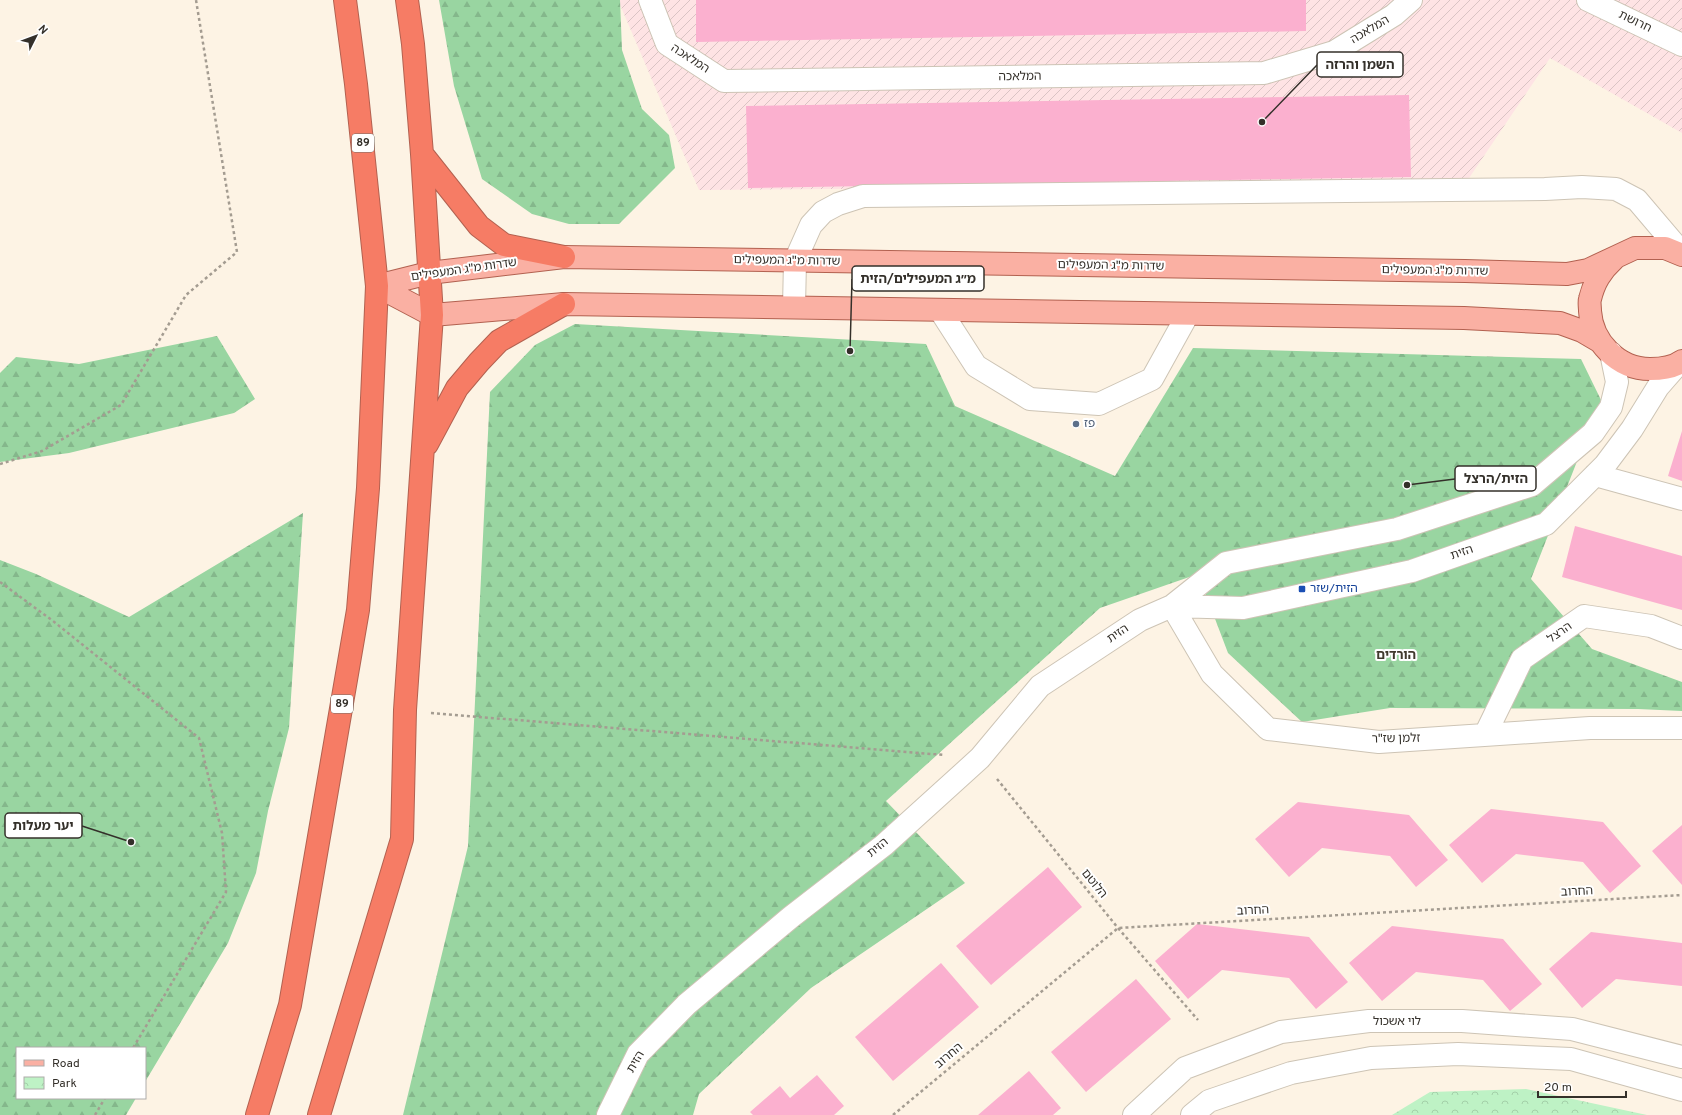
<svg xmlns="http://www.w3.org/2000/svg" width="1682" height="1115" viewBox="0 0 1682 1115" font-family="Overpass,'Noto Sans Hebrew',sans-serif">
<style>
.industrial{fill:url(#industrial-furrows)}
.forest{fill:url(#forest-firs)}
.park{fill:url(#park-crowns)}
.building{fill:#fbb0cf}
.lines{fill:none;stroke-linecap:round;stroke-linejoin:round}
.minor-casing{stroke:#cdc4b5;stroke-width:24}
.major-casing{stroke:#b26150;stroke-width:24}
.highway-casing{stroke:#b26150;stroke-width:24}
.path{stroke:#a49c91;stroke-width:2.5;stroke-dasharray:3 3;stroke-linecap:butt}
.minor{stroke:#fff;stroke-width:22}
.major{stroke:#fab0a3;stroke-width:22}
.highway{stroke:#f67c65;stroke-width:22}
.service-dot{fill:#5c6f8a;stroke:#fff;stroke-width:1.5}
.transit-dot{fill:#1a4fb4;stroke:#fff;stroke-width:1.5}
.labels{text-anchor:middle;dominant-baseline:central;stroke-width:4;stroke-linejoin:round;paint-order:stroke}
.shield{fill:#fff;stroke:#716e6a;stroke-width:1}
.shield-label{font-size:11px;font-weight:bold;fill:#34302a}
.street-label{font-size:12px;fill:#34302a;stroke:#fff}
.service-label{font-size:12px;fill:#4e5e75;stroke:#fff;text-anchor:start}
.transit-label{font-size:12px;fill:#164399;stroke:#fff;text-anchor:start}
.neighbourhood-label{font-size:13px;font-weight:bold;fill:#40392d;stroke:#fff}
.leader{fill:none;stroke:#34302a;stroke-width:1.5}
.callout-dot{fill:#34302a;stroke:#fff;stroke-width:1.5}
.callout{fill:#fff;stroke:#34302a;stroke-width:1.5}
.callout-label{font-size:13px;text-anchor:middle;font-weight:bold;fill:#34302a}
</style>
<defs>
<pattern id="industrial-furrows" width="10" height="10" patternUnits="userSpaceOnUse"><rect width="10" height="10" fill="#fee3e4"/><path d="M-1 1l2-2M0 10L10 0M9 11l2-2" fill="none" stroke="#dac3c4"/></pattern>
<pattern id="forest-firs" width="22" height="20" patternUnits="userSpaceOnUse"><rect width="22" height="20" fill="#99d5a1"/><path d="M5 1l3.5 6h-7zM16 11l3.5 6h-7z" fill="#84b78b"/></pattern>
<pattern id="park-crowns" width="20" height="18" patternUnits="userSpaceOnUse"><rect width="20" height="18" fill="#bef2c5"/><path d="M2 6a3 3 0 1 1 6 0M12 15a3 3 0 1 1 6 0" fill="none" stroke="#a4d0a9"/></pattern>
</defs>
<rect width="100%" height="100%" fill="#fdf3e4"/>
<path class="industrial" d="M 618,0 L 1682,0 L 1682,133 L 1550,58 L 1465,184 L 699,190 Z"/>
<path class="forest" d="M 439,0 L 620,0 L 622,50 L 642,109 L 669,135 L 675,168 L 619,224 L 569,224 L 532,214 L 482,179 L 454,86 Z
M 575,324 L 926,344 L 955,406 L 1115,476 L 1193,348 L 1581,359 L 1601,400 L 1531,579 L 1592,649 L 1682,682 L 1682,711 L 1638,709 L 1390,708 L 1302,722 L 1228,653 L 1198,574 L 1100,608 L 886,801 L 965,883 L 811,988 L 699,1094 L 693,1115 L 403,1115 L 468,846 L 490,392 L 535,345 Z
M 217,336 L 255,399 L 234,413 L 69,453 L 0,462 L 0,373 L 16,357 L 79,364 Z
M 303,513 L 289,728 L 268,811 L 256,873 L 228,943 L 145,1082 L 145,1048 L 17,1048 L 17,1098 L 136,1098 L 126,1115 L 0,1115 L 0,560 L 36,574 L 129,617 Z"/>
<path class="park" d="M 1526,1089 L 1647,1115 L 1392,1115 L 1430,1092 Z"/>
<path class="building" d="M 696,0 L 1306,0 L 1306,31 L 696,42 Z
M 1409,95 L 1411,177 L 748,188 L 746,106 Z
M 1682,431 L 1682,481 L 1668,476 Z
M 1575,526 L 1682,556 L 1682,610 L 1562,577 Z
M 1298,802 L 1409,815 L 1448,860 L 1416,887 L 1390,856 L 1322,848 L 1289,877 L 1255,839 Z
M 1491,809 L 1603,822 L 1641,866 L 1610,893 L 1583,862 L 1516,854 L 1482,883 L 1449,845 Z
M 1682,825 L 1682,885 L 1652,851 Z
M 1048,867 L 1082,907 L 991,985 L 956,946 Z
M 1197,924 L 1309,937 L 1348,982 L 1316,1009 L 1289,978 L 1222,970 L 1188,999 L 1155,961 Z
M 1392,926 L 1503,939 L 1542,984 L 1510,1011 L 1483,980 L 1416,972 L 1382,1001 L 1349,963 Z
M 1591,932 L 1682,943 L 1682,986 L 1616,979 L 1582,1008 L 1549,969 Z
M 941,963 L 979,1007 L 893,1081 L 855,1037 Z
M 1136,979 L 1171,1019 L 1086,1092 L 1051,1052 Z
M 1029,1071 L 1061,1108 L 1053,1115 L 978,1115 Z
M 817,1075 L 844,1106 L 834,1115 L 753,1115 L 750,1112 L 780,1086 L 790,1098 Z"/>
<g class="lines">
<defs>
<path id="minor" d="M 650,0 L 667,44 L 724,81 L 1264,73 L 1334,52 L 1394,15 L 1411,0
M 1588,0 L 1682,45
M 794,307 L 795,261 L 811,225 L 823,212 L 838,204 L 863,196 L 1545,189 L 1582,187 L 1616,189 L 1637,200 L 1682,253
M 940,310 L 976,366 L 1030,399 L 1099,404 L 1152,379 L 1188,314
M 1595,475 L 1682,499
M 1172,606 L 1243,608 L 1412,571 L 1546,524 L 1605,465 L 1632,429 L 1658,387 L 1678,364
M 1172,606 L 1212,674 L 1268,729 L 1379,742 L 1590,728 L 1682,728
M 1485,735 L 1522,659 L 1584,616 L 1651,626 L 1682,638
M 608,1115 L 638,1054 L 687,1004 L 791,917 L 884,845 L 980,758 L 1040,686 L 1140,620 L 1172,606 L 1226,563 L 1397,529 L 1532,485 L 1593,433 L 1611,407 L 1617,382 L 1611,353
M 1134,1115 L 1185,1068 L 1281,1032 L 1369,1021 L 1462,1021 L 1572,1029 L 1682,1057
M 1192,1115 L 1209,1101 L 1291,1073 L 1371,1058 L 1458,1054 L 1571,1059 L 1682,1090"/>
<path id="major" d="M 1613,260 C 1601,271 1594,282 1590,299 C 1589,302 1590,307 1590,311 C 1592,342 1618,369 1650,369 C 1661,369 1673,368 1682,361
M 377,286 L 429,273 L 564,257 L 1465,271 L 1567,274 L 1588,270 L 1635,248 L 1665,248 L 1682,255
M 377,286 L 432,315 L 564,304 L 1464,318 L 1560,323 L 1582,331 L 1599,341"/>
<path id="highway" d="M 422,154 L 479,226 L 504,245 L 564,257
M 427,444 L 457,388 L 479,362 L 499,341 L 564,304
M 257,1115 L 290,1005 L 358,610 L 368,488 L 377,286 L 356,84 L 345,0
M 319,1115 L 402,839 L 405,710 L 432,315 L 422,154 L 413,44 L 407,0"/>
</defs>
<use href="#minor" class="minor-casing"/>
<use href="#major" class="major-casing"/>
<use href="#highway" class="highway-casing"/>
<path class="path" d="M 0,464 L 42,451 L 121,405 L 186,295 L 237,252 L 196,0
M 0,582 L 53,621 L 199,738 L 222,833 L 226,892 L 133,1048
M 431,713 L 944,755
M 997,779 L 1118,928 L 1198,1020
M 95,1115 L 105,1098
M 893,1115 L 1118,928 L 1682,895"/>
<use href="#minor" class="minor"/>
<use href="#major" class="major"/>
<use href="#highway" class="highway"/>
</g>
<circle class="service-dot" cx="1076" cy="424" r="4"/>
<rect class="transit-dot" x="1298" y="585" width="8" height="8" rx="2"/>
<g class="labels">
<g class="shield">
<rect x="352" y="134" width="22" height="18" rx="3"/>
<rect x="331" y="695" width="22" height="18" rx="3"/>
</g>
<g class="shield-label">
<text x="363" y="143">89</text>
<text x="342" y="704">89</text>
</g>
<g class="street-label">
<text transform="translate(1635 22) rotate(26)">חרושת</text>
<text transform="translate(1370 30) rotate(-31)">המלאכה</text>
<text transform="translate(690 59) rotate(33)">המלאכה</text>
<text transform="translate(1020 77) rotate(-1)">המלאכה</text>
<text transform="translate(787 261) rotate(1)">שדרות מ"ג המעפילים</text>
<text transform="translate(1111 266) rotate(1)">שדרות מ"ג המעפילים</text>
<text transform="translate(464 270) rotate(-8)">שדרות מ"ג המעפילים</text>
<text transform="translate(1435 271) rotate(1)">שדרות מ"ג המעפילים</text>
<text transform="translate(1462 553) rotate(-19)">הזית</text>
<text transform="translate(1560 633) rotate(-35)">הרצל</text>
<text transform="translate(1118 634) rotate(-34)">הזית</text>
<text transform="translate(1396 739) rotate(-1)">זלמן שז"ר</text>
<text transform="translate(878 848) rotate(-39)">הזית</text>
<text transform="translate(1094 884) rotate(51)">הלוטם</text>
<text transform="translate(1577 892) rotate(-3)">החרוב</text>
<text transform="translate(1253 911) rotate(-3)">החרוב</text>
<text x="1397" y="1022">לוי אשכול</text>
<text transform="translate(949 1056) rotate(-40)">החרוב</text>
<text transform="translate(636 1062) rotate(-59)">הזית</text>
</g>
<g class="service-label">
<text x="1084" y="424">פז</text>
</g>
<g class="transit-label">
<text x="1310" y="589">הזית/שזר</text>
</g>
<g class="neighbourhood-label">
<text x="1396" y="656">הורדים</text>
</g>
</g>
<path class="leader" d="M1262 122L1317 65M850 351L852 279M1407 485L1455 479M131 842L82 826"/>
<g class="callout-dot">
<circle cx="1262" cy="122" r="4"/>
<circle cx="850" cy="351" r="4"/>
<circle cx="1407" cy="485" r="4"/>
<circle cx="131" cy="842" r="4"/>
</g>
<g class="callout">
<rect x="1317" y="52" width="86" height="25" rx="4"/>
<rect x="852" y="266" width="132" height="25" rx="4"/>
<rect x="1455" y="466" width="81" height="25" rx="4"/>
<rect x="5" y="813" width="77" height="25" rx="4"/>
</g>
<g class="callout-label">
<text x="1360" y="69">השמן והרזה</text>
<text x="918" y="283">מ״ג המעפילים/הזית</text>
<text x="1496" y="483">הזית/הרצל</text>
<text x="43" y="830">יער מעלות</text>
</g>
<rect x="16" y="1047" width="130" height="52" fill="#ffffff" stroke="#aeacaa"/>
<rect x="24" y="1060" width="20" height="6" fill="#fab0a3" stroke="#aeacaa"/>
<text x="52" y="1067" font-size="12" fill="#34302a">Road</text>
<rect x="24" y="1077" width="20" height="12" fill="url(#park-crowns)" stroke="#aeacaa"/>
<text x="52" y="1087" font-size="12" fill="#34302a">Park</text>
<g transform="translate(36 36) rotate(48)" stroke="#ffffff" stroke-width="3" paint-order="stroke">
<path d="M0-3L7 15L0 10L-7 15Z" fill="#34302a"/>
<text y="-6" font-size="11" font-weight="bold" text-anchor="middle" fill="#34302a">N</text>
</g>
<path d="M1538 1091v6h88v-6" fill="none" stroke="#34302a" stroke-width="2"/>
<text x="1544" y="1091" font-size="12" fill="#34302a" stroke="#ffffff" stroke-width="3" paint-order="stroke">20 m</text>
</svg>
